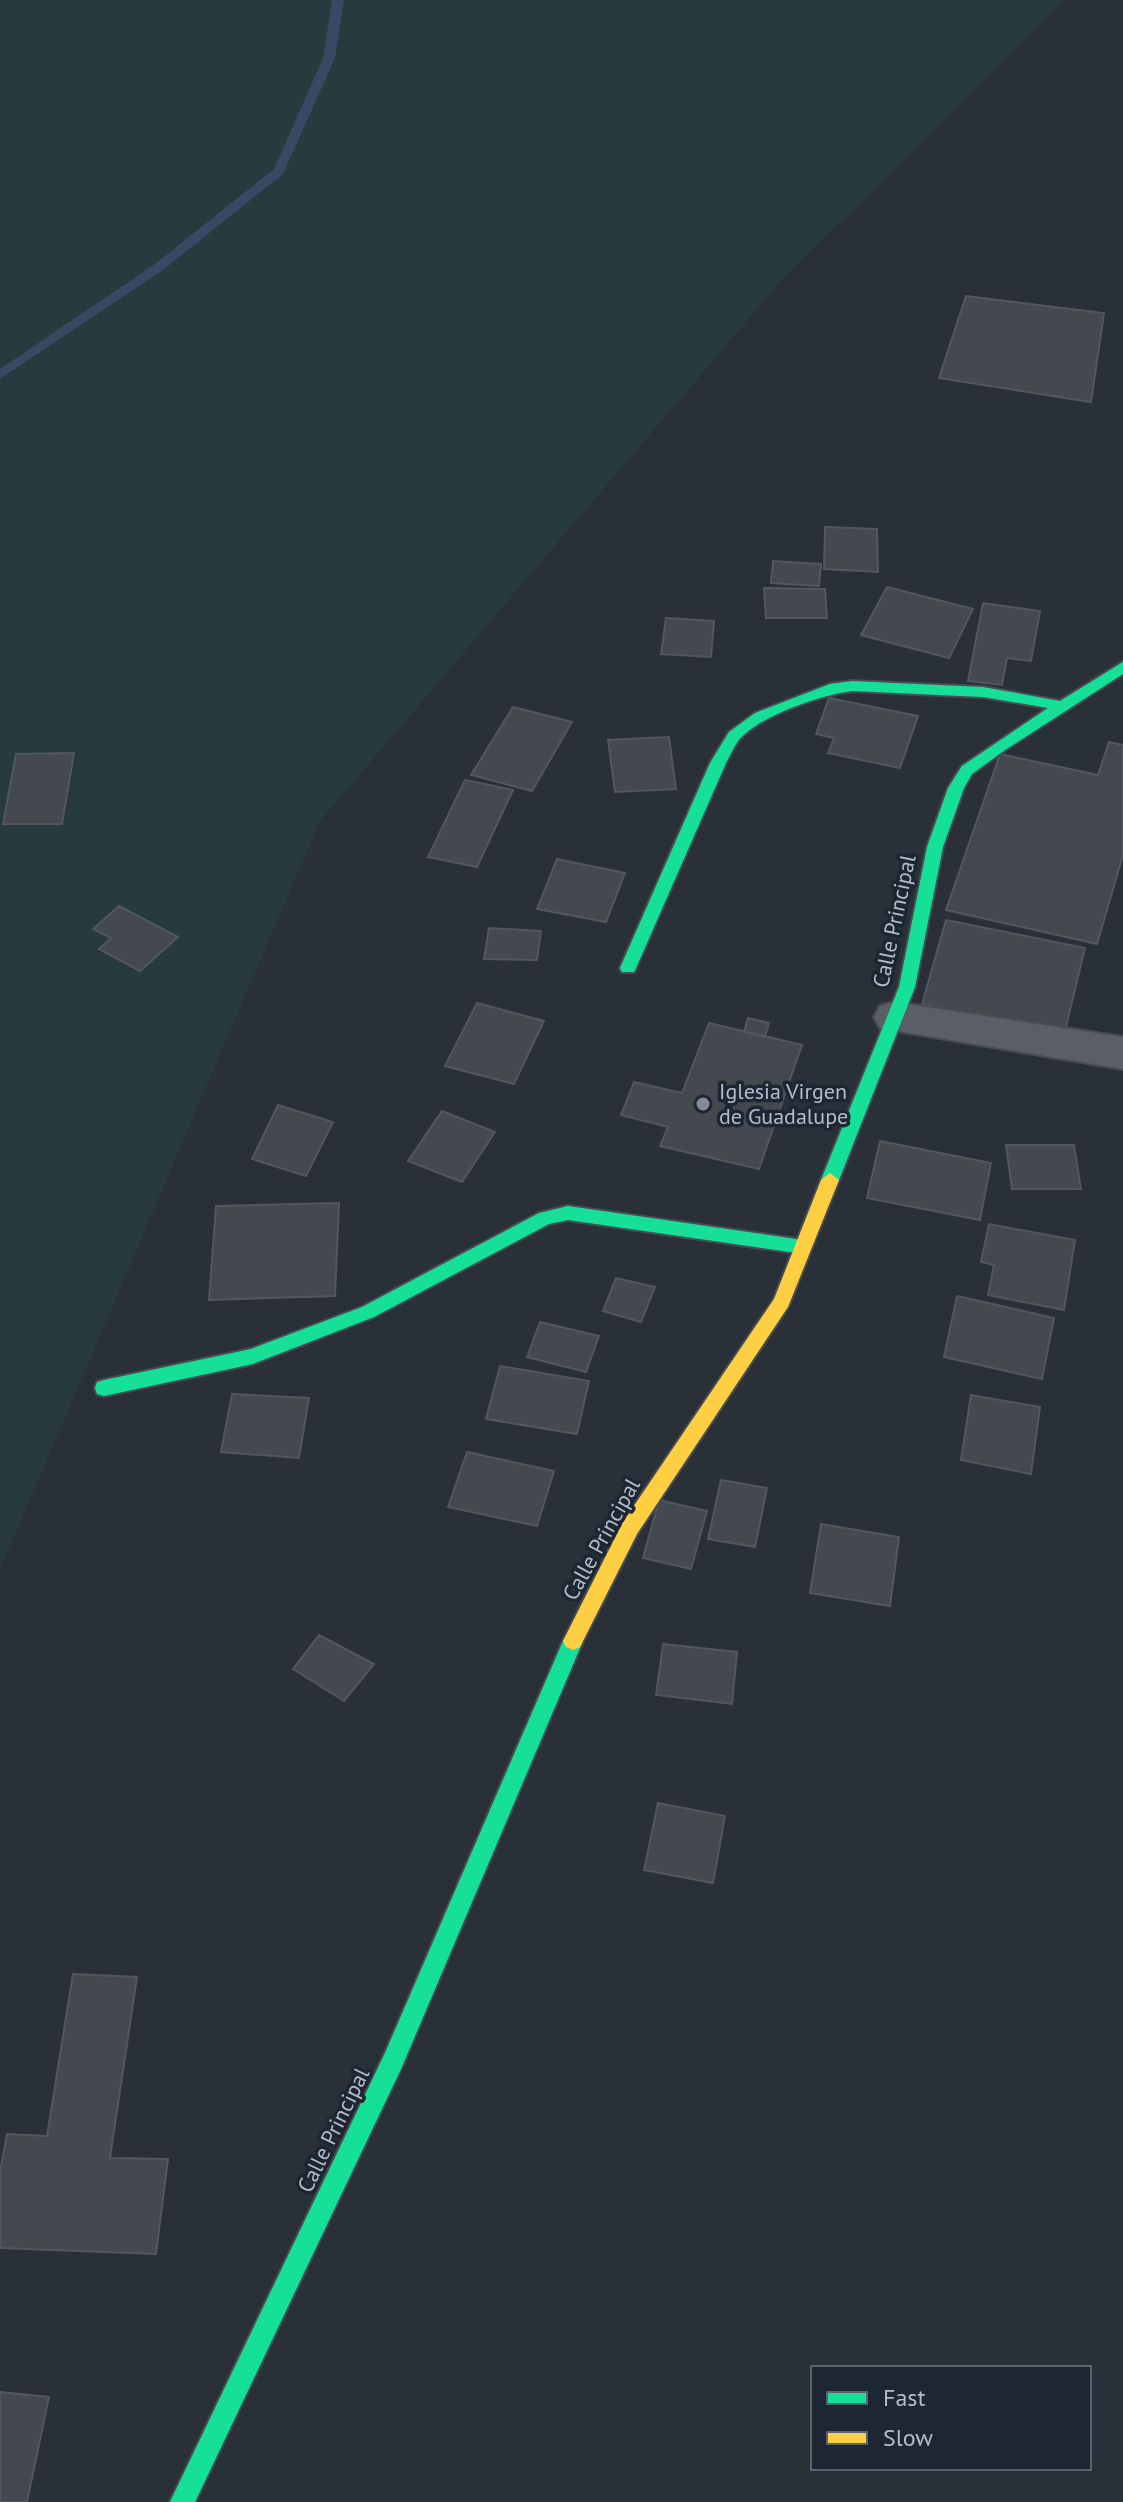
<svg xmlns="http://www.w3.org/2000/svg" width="1123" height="2502" viewBox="0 0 1123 2502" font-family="'PT Sans',sans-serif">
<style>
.green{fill:#273a3e}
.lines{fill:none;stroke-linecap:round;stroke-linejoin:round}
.stream{fill:#384963;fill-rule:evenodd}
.building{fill:#444950;stroke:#52575f;stroke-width:2}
.street-casing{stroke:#484c53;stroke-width:4}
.fast-casing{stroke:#484c53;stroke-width:4}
.slow-casing{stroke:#484c53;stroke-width:4}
.street{fill:#5a5e66;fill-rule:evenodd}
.fast{fill:#16e098;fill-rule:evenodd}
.slow{fill:#ffcf43;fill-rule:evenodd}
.poi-dot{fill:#848b96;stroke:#1d2633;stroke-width:3}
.labels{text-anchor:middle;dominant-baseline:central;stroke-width:7;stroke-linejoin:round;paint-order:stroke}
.street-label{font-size:22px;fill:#b4bcc9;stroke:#1d2633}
.poi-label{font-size:22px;fill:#b4bcc9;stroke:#1d2633;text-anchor:start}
</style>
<rect width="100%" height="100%" fill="#2a3038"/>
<path class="green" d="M 0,0 L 1065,0 L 781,281 L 320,821 L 0,1569 Z"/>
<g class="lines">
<path class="stream" d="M 332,0 L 344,0 L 335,58 L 283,174 L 163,270 L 0,379 L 0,369 L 155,264 L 274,169 L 323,58 Z"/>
</g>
<path class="building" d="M 966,296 L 1104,313 L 1091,402 L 939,378 Z
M 825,527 L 877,529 L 878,572 L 824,569 Z
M 773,561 L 821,564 L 819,586 L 771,583 Z
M 887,587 L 973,609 L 949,658 L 861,635 Z
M 764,588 L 825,589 L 827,618 L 766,618 Z
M 983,603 L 1040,611 L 1031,661 L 1007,658 L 1002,685 L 968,681 Z
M 666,618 L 714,621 L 711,657 L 661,654 Z
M 829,698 L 918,716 L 900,768 L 828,753 L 834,738 L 816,734 Z
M 513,707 L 572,722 L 532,791 L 471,775 Z
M 669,737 L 676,789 L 615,792 L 608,740 Z
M 1109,742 L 1123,745 L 1123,855 L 1097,944 L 946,910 L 1000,754 L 1098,775 Z
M 74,753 L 62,824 L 3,824 L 16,754 Z
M 465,780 L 513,790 L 477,867 L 428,857 Z
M 557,859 L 625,873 L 606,922 L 537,909 Z
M 119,906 L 178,937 L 140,971 L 99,949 L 111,938 L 93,929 Z
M 946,920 L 1085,948 L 1064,1035 L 922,1004 Z
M 489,928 L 541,931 L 537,960 L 484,959 Z
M 477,1003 L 544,1021 L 514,1084 L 445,1066 Z
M 748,1018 L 769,1023 L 765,1037 L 744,1032 Z
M 709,1023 L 802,1045 L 759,1169 L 660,1146 L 668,1127 L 621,1115 L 634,1082 L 682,1093 Z
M 278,1105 L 333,1122 L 306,1176 L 252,1159 Z
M 442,1111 L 495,1132 L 462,1182 L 408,1161 Z
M 880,1141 L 991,1163 L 980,1220 L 867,1198 Z
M 1006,1145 L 1074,1145 L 1081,1189 L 1012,1189 Z
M 339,1203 L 335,1296 L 209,1300 L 216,1206 Z
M 989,1224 L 1075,1240 L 1064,1310 L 988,1295 L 994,1265 L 981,1262 Z
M 616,1278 L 655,1287 L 641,1322 L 603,1311 Z
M 957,1296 L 1054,1318 L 1042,1379 L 944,1357 Z
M 540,1322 L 599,1336 L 586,1372 L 527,1357 Z
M 500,1366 L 589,1381 L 577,1434 L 486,1419 Z
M 232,1394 L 309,1398 L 299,1458 L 221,1452 Z
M 971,1395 L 1040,1407 L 1031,1474 L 961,1460 Z
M 467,1452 L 554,1471 L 537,1526 L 448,1507 Z
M 721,1480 L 767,1488 L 755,1547 L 708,1539 Z
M 659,1500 L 707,1511 L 691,1569 L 643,1558 Z
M 821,1524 L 899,1537 L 890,1606 L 810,1593 Z
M 319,1635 L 374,1664 L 344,1701 L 293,1669 Z
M 663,1644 L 737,1652 L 732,1704 L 656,1695 Z
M 658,1803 L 725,1816 L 713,1883 L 644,1870 Z
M 73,1974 L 137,1977 L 110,2158 L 168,2159 L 156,2254 L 0,2248 L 0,2172 L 7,2134 L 47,2136 Z
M 0,2392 L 49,2397 L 27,2502 L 0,2502 Z"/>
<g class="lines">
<defs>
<path id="street" d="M 894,1002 L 1123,1037 L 1123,1069 L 880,1028 L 874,1017 L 880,1006 Z"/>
<path id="fast" d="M 1123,662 L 1123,674 L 1005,750 L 972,774 L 964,788 L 943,847 L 915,987 L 839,1180 L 830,1187 L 824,1185 L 821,1180 L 899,987 L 927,847 L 948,788 L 962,766 L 1048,708 L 983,697 L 852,691 C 821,695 758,716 738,741 C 733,748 730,756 726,763 L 636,968 L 634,972 L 622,972 L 620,968 L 710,763 L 729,732 L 755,713 L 830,684 L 852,681 L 983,687 L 1060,701 Z
M 568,1206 L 803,1240 L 809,1242 L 812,1247 L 809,1252 L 803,1254 L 568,1220 L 549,1224 L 374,1317 L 253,1364 L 104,1396 L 97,1394 L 95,1388 L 97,1382 L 104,1380 L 251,1349 L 362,1307 L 539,1213 Z
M 573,1632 L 580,1635 L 583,1641 L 401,2069 L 195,2502 L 170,2502 L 385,2053 L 563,1641 L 566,1635 Z"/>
<path id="slow" d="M 830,1173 L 839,1180 L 788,1307 L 637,1534 L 580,1647 L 573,1650 L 566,1647 L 563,1641 L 623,1522 L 774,1299 L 821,1180 Z"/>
</defs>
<use href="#street" class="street-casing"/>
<use href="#fast" class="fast-casing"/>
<use href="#slow" class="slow-casing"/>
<use href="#street" class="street"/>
<use href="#fast" class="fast"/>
<use href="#slow" class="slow"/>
</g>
<circle class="poi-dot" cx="703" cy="1104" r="8"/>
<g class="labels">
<g class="street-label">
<text transform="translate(894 921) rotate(-78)">Calle Principal</text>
<text transform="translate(601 1539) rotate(-61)">Calle Principal</text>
<text transform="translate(333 2130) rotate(-64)">Calle Principal</text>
</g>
<g class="poi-label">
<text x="719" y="1091">Iglesia Virgen<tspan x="719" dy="25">de Guadalupe</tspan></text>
</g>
</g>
<rect x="811" y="2366" width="280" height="104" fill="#1d2633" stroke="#59626f" stroke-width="2"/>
<rect x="827" y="2392" width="40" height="12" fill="#16e098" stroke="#59626f" stroke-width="2"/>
<text x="883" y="2406" font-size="24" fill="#b4bcc9">Fast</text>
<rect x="827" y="2432" width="40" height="12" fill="#ffcf43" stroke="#59626f" stroke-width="2"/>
<text x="883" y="2446" font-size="24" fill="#b4bcc9">Slow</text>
</svg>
